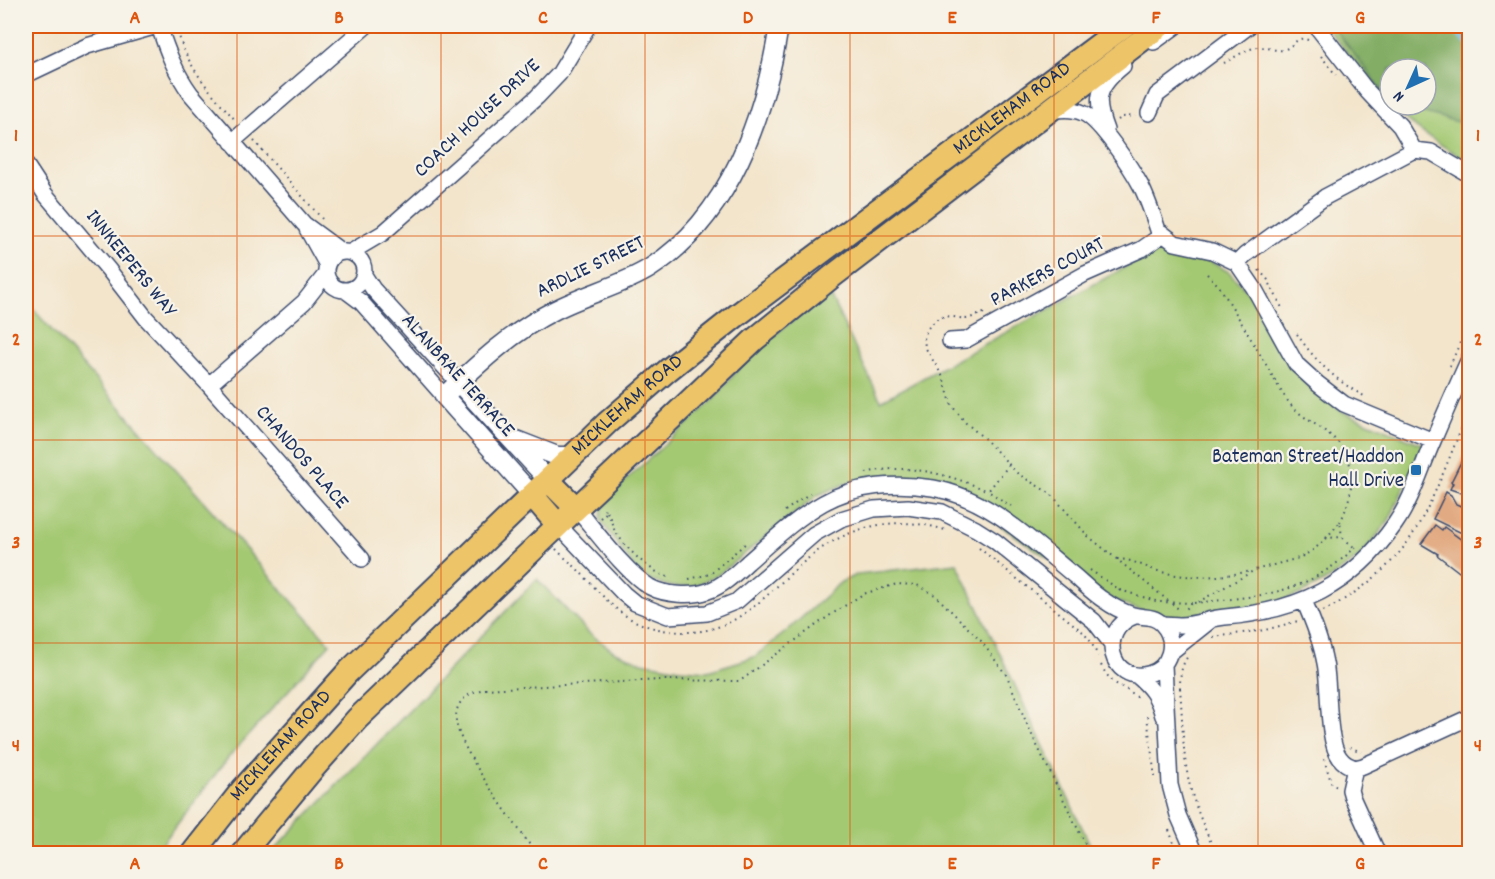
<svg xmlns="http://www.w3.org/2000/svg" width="1495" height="879" viewBox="0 0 1495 879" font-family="Dekko,sans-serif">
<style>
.green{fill:#a4c973;stroke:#607c68;stroke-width:1.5}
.forest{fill:#83ad65;stroke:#4f6e62;stroke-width:1.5}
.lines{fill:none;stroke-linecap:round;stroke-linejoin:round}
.stream{stroke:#74bdec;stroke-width:4}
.building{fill:#e2aa82}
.minor-casing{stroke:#3b4a6e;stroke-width:18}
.tertiary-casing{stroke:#3b4a6e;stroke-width:21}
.primary-casing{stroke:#3b4a6e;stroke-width:26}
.path{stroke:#3b4a6e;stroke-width:2;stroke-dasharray:1.5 4.5;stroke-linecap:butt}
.minor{stroke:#fff;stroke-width:15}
.tertiary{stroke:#fff;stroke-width:18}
.primary{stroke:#eec469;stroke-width:22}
.grid{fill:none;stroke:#de5710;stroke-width:1.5;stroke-opacity:0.55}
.poi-dot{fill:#1f6fb2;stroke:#f7f3e8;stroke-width:2}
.labels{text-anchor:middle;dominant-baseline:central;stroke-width:4.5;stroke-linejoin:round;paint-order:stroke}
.street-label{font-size:21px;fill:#1b2f5e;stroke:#f7f3e8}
.poi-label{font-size:21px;fill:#1b2f5e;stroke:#f7f3e8;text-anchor:end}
.neatline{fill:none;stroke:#de5710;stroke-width:2}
.grid-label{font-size:20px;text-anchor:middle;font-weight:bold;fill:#de5710}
</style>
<rect width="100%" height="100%" fill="#f7f3e8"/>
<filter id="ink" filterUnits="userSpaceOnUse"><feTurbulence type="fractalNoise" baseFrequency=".0167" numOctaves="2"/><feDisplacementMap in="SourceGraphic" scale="12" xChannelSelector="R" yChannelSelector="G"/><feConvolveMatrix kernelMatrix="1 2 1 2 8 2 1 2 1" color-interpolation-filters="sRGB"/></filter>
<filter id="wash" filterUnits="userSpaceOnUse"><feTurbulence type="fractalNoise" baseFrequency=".008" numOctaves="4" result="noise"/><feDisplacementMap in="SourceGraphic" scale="24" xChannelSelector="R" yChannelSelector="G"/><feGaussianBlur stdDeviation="1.35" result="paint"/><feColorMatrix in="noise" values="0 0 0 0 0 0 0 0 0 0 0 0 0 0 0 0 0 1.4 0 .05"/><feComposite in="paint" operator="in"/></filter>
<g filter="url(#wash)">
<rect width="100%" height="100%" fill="#f3e5cc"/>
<path class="green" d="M 1325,26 L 1469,26 L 1469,162 C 1443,146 1412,129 1391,105 L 1426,105 L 1426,69 L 1390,69 L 1390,103 Z
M 1160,248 L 1204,258 L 1229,272 L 1248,292 L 1289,365 L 1310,387 L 1341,411 L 1424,445 L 1389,520 L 1361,556 L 1325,581 L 1300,594 L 1272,604 L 1242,609 L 1211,610 L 1181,618 L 1136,609 L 1106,597 L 936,482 L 894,476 L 850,482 L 818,495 L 719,574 L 694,586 L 673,587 L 651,581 L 636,570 L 601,521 L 602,505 L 613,492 L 713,400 L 754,350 L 829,294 L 881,401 Z
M 26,301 L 330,644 L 228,758 L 155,853 L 26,853 Z
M 957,563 L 1094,853 L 271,853 L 537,579 L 589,633 L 615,652 L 642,662 L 680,669 L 708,671 L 754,657 L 787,631 L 841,582 L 858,574 Z"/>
<path class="forest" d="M 1332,26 L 1469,26 L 1469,125 L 1425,113 L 1397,109 L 1394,105 L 1426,105 L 1426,69 L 1390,69 L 1390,100 Z"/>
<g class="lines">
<path class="stream" d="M 1451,26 L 1470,46"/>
</g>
<g id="blocks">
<path class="building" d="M 1464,456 L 1470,458 L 1470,496 L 1450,489 L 1453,483 L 1451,482 Z
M 1446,492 L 1451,495 L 1456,504 L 1470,510 L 1470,537 L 1433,519 Z
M 1435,525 L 1442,530 L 1444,527 L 1470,546 L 1470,551 L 1465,558 L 1470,561 L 1470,566 L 1463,575 L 1437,555 L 1438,554 L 1421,544 Z"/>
</g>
</g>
<g filter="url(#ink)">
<use href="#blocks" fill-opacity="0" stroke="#3b4a6e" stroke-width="1.5"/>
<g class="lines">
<defs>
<path id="minor" d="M 159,26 C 167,51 175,72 191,94 L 304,224 L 342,252
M 1316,26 L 1367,91 L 1400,126 L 1414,150
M 1154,42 L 1176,26
M 26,75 L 87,46 L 157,26
M 1051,111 C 1061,109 1073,108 1083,113 C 1100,120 1132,169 1141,186 C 1148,200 1153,215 1158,230 L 1175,243 L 1212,251 L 1237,263 L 1254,288 L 1296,364 L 1318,384 L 1344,404 L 1433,441
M 1149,113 L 1157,95 L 1249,26
M 1106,130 C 1094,99 1097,87 1123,66
M 232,142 L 366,26
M 26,165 L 45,194 L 108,269 L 146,318 L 209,385 L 362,559
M 307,229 L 327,265
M326 271a19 19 0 1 1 38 0a19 19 0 1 1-38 0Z
M 351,252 L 383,233 L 537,97 L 559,74 L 588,26
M 1237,263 L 1245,255 L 1325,197 L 1414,150 L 1431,152 L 1470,175
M 364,275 L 373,289 L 458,382
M 345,290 L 361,302 L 444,396
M 950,341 L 966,340 L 1085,274 L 1142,249 L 1162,235
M 209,385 L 304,302 L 326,274
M 576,508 C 595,530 626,573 650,587 C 665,595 692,597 708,591 C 723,586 736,573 748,562 C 772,541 795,519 823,503 C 854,485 897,482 933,488 C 990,498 1034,543 1077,578 C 1086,586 1095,595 1105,601 C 1113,607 1124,612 1133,615 C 1144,618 1153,615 1162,624 C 1178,641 1170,669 1148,674 C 1111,684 1096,630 1135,616
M 558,525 L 624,594 L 635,603 L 668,616 L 707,613 L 737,601 L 814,534 L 841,519 L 874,509 L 908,507 L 942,512 L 976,529 L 995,541 L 1094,621 L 1111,643
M 1304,601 C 1313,621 1321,641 1325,663 C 1330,686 1326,741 1340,758 C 1344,764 1349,766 1355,768
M 1162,624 C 1168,624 1174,625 1180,625 C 1195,625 1210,618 1225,617 C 1298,611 1352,586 1395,524 C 1412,500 1421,468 1433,441 C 1445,413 1457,385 1470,357
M 1171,652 L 1210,621
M 1164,665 L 1170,785 L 1178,815 L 1195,854
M 1136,675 C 1151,687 1158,697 1163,716
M 1355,768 L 1363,766 L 1470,717
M 1355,768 L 1350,790 L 1352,797 L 1378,854"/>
<path id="tertiary" d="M 458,382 L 548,480
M 516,440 L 557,456 L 572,456
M 532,495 L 444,396 C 478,364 513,331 555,310 C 586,294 621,286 650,268 C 730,217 765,115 779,26"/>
<g id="primary">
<path d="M 548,480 L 576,508"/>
<path d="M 532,495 L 558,525"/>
<path id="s1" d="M 192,854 L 243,789 L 348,672 L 607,423 L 668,370 L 736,316 L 1124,26"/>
<path d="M 242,854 L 311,771 L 357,719 L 545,538 L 754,340 L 834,275 L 1160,26"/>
</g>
</defs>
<use href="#minor" class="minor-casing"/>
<use href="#tertiary" class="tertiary-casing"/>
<use href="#primary" class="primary-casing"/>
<path class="path" d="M 177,26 C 183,64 212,93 236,121
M 1321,56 L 1336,75
M 1224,63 C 1234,58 1247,48 1259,47 C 1267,47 1275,51 1283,50 C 1294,47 1296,35 1308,40
M 1118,120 L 1122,117 L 1135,116
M 254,141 L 323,220
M 1259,270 L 1268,280 L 1282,308
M 1207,274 L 1219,286 C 1235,311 1249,336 1264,361 C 1272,375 1280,391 1290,404 C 1307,424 1336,431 1347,456 C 1356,475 1350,504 1340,522
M 994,307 L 1047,278
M 984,313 L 967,319 L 946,316 L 938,318 L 927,329 L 924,339 L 925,347 L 943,377 L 952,406 L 966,423 L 986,440 L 1018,474 L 1051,494 L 1088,536 L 1181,611
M 1297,334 C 1315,361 1336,381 1364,396
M 1450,366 L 1470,319
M 1009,465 L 988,491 L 1011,506
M 866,473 C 907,462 951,475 988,491
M 785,511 L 810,493
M 607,512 C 611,518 611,523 614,529 C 625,548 651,574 672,578
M 600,518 L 607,512 L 602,507
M 1326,538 L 1340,522 L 1342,537
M 979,548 L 1083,632 L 1091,642 L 1098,656
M 556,549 C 563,557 572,563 579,571 C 597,589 613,611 637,622 C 652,629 670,632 686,632 C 750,633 780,572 830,543 C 866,522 908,517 948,531
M 1117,559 C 1132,559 1144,567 1158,571 C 1190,580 1220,577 1252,571
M 1090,570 L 1120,590 L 1117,592
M 689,579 L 710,574 L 746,543
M 1120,590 L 1159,602 L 1194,603 L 1189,605 L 1185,611
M 1198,602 L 1255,570 L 1299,558 L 1312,551 L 1327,538 L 1342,537 L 1355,548
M 1194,603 C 1265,595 1305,596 1359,544
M 1323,611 C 1358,594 1392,567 1413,534 C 1437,495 1452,449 1470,408
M 1213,637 L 1265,630 L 1298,621
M 1101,665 C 1113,689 1122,683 1138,698
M 1180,688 C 1180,676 1181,666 1188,656
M 1180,688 C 1183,723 1182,759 1192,794 C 1198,814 1207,834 1216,854
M 1147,716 L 1155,778
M 1350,747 L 1361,752
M 1324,759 L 1332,785 L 1338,787
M 1169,830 L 1178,854
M 536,854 C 517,825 458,750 456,720 C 455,701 468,693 484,689 L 661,680 L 740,681 L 826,618 L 863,594 L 897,584 L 917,585 L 935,595 L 981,641 L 1007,676 L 1029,729 L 1090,854"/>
<use href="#minor" class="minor"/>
<use href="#tertiary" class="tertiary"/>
<use href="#primary" class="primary"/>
</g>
</g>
<path class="grid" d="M 237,26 L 237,854M 441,26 L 441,854M 645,26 L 645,854M 850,26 L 850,854M 1054,26 L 1054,854M 1258,26 L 1258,854M 26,236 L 1470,236M 26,440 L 1470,440M 26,643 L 1470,643"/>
<rect class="poi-dot" x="1410" y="464" width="12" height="12" rx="3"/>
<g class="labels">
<g class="street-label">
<text stroke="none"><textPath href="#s1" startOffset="1112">MICKLEHAM ROAD</textPath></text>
<text transform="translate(478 119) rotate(-43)">COACH HOUSE DRIVE</text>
<text transform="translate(130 264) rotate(51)">INNKEEPERS WAY</text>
<text transform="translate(591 268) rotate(-26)">ARDLIE STREET</text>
<text transform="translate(1048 273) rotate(-28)">PARKERS COURT</text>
<text transform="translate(457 376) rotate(48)">ALANBRAE TERRACE</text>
<text stroke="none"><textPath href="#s1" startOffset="626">MICKLEHAM ROAD</textPath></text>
<text transform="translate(301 458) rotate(49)">CHANDOS PLACE</text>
<text stroke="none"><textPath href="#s1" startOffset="140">MICKLEHAM ROAD</textPath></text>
</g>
<g class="poi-label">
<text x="1404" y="458">Bateman Street/Haddon<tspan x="1404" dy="24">Hall Drive</tspan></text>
</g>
</g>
<rect width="1495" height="879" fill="none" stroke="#f7f3e8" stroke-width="66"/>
<g transform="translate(1408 87) rotate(225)"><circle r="28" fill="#f7f3e8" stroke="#9fa5b1" stroke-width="1.5"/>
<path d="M0-4.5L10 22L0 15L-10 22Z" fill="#1f6fb2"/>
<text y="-9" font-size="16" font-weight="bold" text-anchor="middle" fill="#1b2f5e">N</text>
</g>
<rect x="33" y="33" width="1429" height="813" class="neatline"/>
<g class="grid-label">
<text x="135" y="23">A</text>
<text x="339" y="23">B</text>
<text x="543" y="23">C</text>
<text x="748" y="23">D</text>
<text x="952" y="23">E</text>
<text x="1156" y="23">F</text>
<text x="1360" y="23">G</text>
<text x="16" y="141">1</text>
<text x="1478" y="141">1</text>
<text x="16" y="345">2</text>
<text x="1478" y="345">2</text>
<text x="16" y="548">3</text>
<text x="1478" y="548">3</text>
<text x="16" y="751">4</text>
<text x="1478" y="751">4</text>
<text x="135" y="869">A</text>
<text x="339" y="869">B</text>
<text x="543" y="869">C</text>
<text x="748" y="869">D</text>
<text x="952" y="869">E</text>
<text x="1156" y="869">F</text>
<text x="1360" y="869">G</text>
</g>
</svg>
